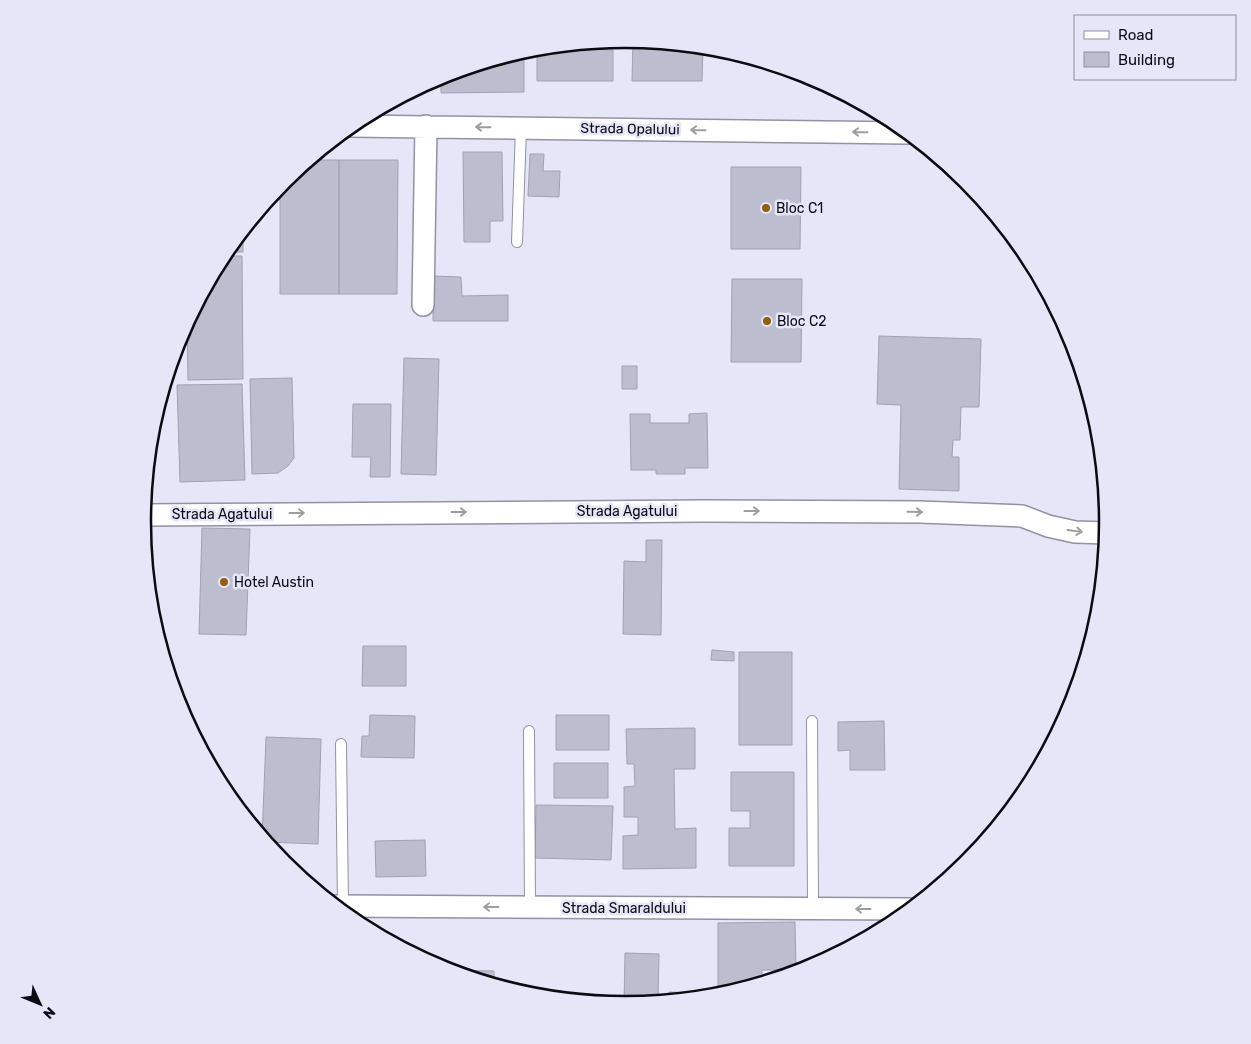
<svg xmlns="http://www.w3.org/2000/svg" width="1251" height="1044" viewBox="0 0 1251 1044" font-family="Rubik,sans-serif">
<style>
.building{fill:#bcbed0;stroke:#a0a1b2}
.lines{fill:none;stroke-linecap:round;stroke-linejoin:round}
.lane-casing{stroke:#9192a3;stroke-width:12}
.street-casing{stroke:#9192a3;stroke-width:24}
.lane{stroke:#fff;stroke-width:10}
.street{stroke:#fff;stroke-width:21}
.oneway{stroke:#9d9ea0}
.poi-dot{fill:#905e0c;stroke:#e5e7f9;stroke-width:2}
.labels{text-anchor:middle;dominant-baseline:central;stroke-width:5;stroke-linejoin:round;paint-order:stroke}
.street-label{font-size:14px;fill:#0b0c12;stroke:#e5e7f9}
.poi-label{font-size:14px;fill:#0b0c12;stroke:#e5e7f9;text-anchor:start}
.rim{fill:none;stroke:#0b0c12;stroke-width:2.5}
</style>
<rect width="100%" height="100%" fill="#e5e7f9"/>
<path class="building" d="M 633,39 L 703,46 L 702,81 L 632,81 Z
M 586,43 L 586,49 L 613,50 L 613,81 L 537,81 L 537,47 Z
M 524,50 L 524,92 L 441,93 L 441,75 Z
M 421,86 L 421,91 L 411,91 Z
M 463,152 L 502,152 L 503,221 L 490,221 L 490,242 L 464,242 Z
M 530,154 L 544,154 L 543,171 L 560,171 L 559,197 L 528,196 Z
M 308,160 L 339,160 L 339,294 L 280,294 L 280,185 Z
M 339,160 L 398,160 L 397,294 L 339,294 Z
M 731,167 L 801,167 L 800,249 L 731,249 Z
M 243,230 L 243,252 L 225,252 Z
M 222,256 L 242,256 L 243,379 L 188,380 L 187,322 Z
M 433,276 L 461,277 L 462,296 L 508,295 L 508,321 L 433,321 Z
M 732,279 L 802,279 L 801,362 L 731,362 Z
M 879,336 L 981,339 L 979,407 L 961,407 L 960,440 L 953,440 L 952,457 L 959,457 L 959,491 L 899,489 L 901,405 L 877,404 Z
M 404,358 L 439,359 L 436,475 L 401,474 Z
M 622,366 L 637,366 L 637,389 L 622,389 Z
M 292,378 L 294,458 L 288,466 L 278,473 L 252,474 L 250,379 Z
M 242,384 L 245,480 L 180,482 L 177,385 Z
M 353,404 L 391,404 L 390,477 L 370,477 L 371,457 L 352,457 Z
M 707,413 L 708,468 L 685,468 L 685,474 L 656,474 L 656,470 L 631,470 L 630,414 L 650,414 L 650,423 L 689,423 L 689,414 Z
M 202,528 L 250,529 L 246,635 L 199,634 Z
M 646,540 L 662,540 L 661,635 L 623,634 L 624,561 L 646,562 Z
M 363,646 L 406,646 L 406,686 L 362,686 Z
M 712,650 L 734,652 L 734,661 L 711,660 Z
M 739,652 L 792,652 L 792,745 L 739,745 Z
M 370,715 L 415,716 L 414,758 L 361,757 L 362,736 L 369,736 Z
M 556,715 L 609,715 L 609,750 L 556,750 Z
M 884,721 L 885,770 L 850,770 L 850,750 L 838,751 L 838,722 Z
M 695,728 L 695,769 L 674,769 L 675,829 L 696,828 L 696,868 L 623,869 L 623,836 L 638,835 L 638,817 L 624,817 L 624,787 L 635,786 L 634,764 L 627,764 L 626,729 Z
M 266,737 L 321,739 L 318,844 L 266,842 L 262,838 Z
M 554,763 L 608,763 L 608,798 L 554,798 Z
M 731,772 L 794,772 L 794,866 L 729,866 L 729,828 L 750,828 L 750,811 L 731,811 Z
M 536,805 L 613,806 L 611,860 L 535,858 Z
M 425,840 L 426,876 L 376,877 L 375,841 Z
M 795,922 L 796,970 L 762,970 L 762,983 L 718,996 L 718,923 Z
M 625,953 L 659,954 L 658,1002 L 624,1005 Z
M 446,970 L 494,971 L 494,985 Z
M 669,992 L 704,993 L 704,998 L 669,1001 Z"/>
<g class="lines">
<defs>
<path id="lane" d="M 517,242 L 521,128
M 812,721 L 813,909
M 529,731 L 530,907
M 341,744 L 343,906"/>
<path id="street" d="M 350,126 L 909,133
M 423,305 L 426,126
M 143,515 L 703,511 L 920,512 L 1022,516 L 1048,526 L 1075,532 L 1108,533
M 336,906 L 912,909"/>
</defs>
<use href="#lane" class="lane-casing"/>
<use href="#street" class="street-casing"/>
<use href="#lane" class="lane"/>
<use href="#street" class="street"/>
</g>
<defs><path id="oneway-shaft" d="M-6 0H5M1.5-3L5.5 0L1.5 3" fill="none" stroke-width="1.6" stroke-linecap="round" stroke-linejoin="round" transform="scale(1.25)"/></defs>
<g class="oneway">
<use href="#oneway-shaft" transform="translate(483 127) rotate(-179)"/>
<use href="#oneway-shaft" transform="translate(698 130) rotate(-179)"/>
<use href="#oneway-shaft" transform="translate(860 132) rotate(-179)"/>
<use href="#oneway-shaft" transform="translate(752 511)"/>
<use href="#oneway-shaft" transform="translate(459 512)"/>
<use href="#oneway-shaft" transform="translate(915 512) rotate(1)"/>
<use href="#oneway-shaft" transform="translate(297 513)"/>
<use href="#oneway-shaft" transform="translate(1075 531) rotate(8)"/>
<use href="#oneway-shaft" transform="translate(491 907) rotate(-180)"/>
<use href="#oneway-shaft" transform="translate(863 909) rotate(-180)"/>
</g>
<g class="poi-dot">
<circle cx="766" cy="208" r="5"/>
<circle cx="767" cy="321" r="5"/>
<circle cx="224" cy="582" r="5"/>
</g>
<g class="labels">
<g class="street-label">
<text transform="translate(630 129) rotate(1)">Strada Opalului</text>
<text x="627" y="511">Strada Agatului</text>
<text x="222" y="514">Strada Agatului</text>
<text x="624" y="908">Strada Smaraldului</text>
</g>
<g class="poi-label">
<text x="776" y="208">Bloc C1</text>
<text x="777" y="321">Bloc C2</text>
<text x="234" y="582">Hotel Austin</text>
</g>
</g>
<path d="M0 0H1251V1044H0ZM151 522a474 474 0 1 1 948 0a474 474 0 1 1-948 0Z" fill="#e5e7f9" fill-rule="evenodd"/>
<path class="rim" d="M151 522a474 474 0 1 1 948 0a474 474 0 1 1-948 0Z"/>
<rect x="1074" y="15" width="162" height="65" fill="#e5e7f9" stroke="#8e8f9d"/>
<rect x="1084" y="31" width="25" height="8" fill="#ffffff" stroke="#8e8f9d"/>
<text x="1118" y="40" font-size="15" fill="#0b0c12">Road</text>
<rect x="1084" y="52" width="25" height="15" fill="#bcbed0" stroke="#8e8f9d"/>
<text x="1118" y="65" font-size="15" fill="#0b0c12">Building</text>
<g transform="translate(40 1004) rotate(134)" stroke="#e5e7f9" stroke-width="4" paint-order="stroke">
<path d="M0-4L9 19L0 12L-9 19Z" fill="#0b0c12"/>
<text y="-8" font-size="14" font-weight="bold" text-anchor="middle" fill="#0b0c12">N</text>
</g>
</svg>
